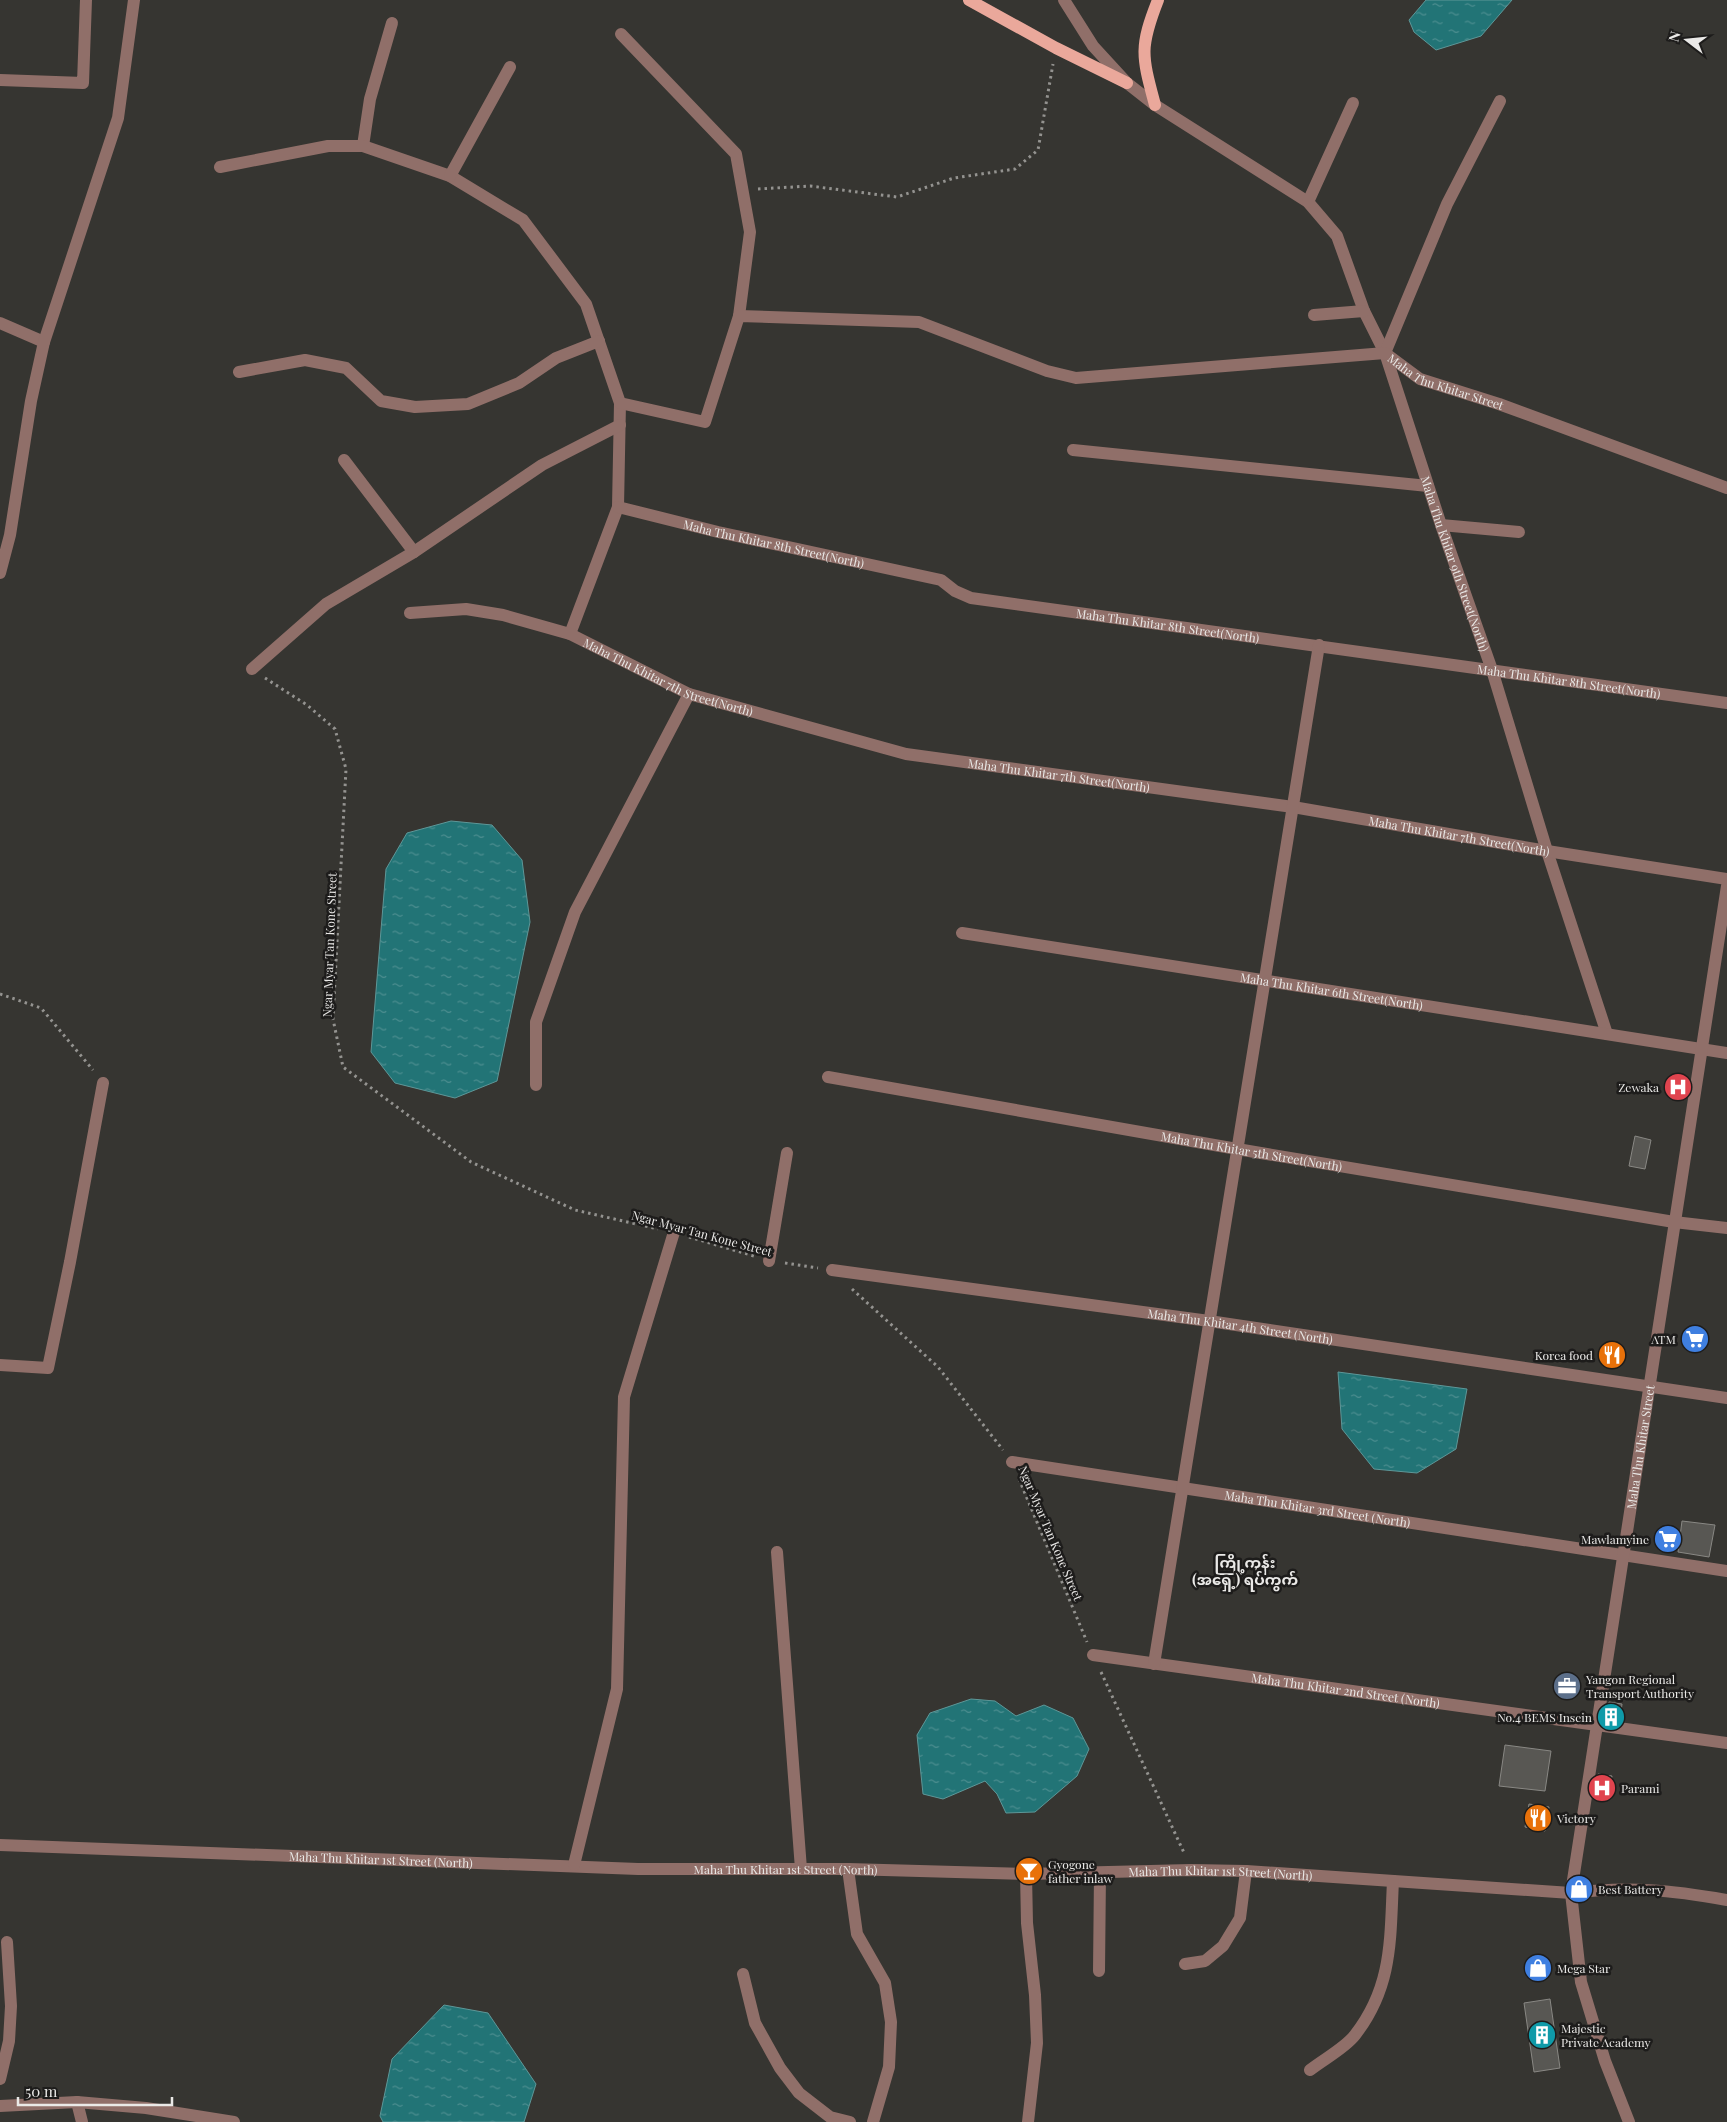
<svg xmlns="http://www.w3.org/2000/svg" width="1727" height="2122" viewBox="0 0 1727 2122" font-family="'Playfair Display','Noto Sans Myanmar',serif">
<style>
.water{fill:url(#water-ripples);stroke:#5e9798}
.building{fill:#585753;stroke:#898884}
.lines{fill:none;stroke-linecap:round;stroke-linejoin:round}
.path{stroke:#949390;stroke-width:3;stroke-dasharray:2.5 4;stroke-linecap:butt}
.minor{stroke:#906f69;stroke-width:12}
.major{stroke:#eaa89b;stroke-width:12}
.labels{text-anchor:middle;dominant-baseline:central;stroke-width:5;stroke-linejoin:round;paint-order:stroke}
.street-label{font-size:12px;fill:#eae9e7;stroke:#1d1c1b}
.poi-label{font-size:12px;fill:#eae9e7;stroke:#1d1c1b;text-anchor:start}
.quarter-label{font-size:15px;font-weight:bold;fill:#eae9e7;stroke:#1d1c1b}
</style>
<defs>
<pattern id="water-ripples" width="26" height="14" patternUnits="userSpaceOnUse" patternTransform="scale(1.25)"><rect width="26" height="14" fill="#227476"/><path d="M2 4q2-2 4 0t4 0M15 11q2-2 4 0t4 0" fill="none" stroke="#4d8e90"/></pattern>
</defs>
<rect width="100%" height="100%" fill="#363531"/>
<path class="water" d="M 1426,0 L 1512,0 L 1481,36 L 1436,50 L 1414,32 L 1409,20 Z
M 451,821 L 492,825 L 522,860 L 530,922 L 497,1081 L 455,1098 L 395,1083 L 371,1052 L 386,869 L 407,833 Z
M 1338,1372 L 1467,1389 L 1456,1449 L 1417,1473 L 1374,1469 L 1342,1429 Z
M 971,1699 L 995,1701 L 1016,1716 L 1044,1705 L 1073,1718 L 1089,1749 L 1077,1776 L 1035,1812 L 1006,1813 L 997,1794 L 985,1781 L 943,1799 L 923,1794 L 917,1735 L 930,1713 Z
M 444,2005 L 488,2013 L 536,2084 L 524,2122 L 383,2122 L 380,2116 L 392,2059 Z"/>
<path class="building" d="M 1635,1136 L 1651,1140 L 1645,1169 L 1629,1166 Z
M 1682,1521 L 1715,1525 L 1709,1557 L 1678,1552 Z
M 1609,1702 L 1622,1704 L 1620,1720 L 1606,1718 Z
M 1505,1745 L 1551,1751 L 1545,1791 L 1499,1786 Z
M 1598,1774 L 1612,1776 L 1608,1800 L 1594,1798 Z
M 1529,1804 L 1549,1807 L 1545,1831 L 1525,1827 Z
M 1550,1999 L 1560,2068 L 1534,2072 L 1524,2003 Z"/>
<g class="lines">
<path class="path" d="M 758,189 L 810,186 L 897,197 L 954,178 L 1015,169 L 1038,150 L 1053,64
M 265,678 L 307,705 L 335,729 L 346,769 L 333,1019 L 343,1067 L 471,1162 L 575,1210 L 658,1229
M 0,994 L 41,1008 L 93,1070
M 689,1237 L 754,1256
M 785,1263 L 818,1268
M 852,1289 L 938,1367 L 1003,1450
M 1019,1479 L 1087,1642
M 1101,1672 L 1185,1855"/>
<g class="minor">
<path id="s1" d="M 1064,0 L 1093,46 L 1127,83 L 1155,105 L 1308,202 L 1337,236 L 1364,311 L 1385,353 L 1420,379 L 1499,404 L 1727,488"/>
<path d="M 621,34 L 736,154 L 750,232 L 739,316"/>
<path d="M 0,80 L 83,83 L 86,0"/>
<path d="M 363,146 L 370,99 L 392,23"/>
<path d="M 220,167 L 328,146 L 363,146 L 450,176 L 523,220 L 586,304 L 620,403 L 618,507 L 570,634"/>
<path d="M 450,176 L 510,67"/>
<path d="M 1308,202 L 1353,103"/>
<path d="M 1314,315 L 1364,311"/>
<path d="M 0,323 L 44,342"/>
<path id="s2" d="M 1385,353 L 1441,525 L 1492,670 L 1547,851 L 1607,1034"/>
<path d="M 1385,353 L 1447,204 L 1500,101"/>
<path d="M 239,372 L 305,360 L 346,368 L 381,401 L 415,407 L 468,404 L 519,383 L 556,358 L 599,341"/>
<path d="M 620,403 L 705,422 L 739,316 L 919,322 L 1047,371 L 1076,378 L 1385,353"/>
<path d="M 1073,450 L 1428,486"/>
<path d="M 344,460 L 414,552"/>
<path id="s3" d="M 618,507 L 718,532 L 941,580 L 955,591 L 971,598 L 1727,703"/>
<path d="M 1441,525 L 1519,532"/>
<path d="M 0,573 L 10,535 L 31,401 L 44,342 L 118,118 L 134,0"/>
<path id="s4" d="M 410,613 L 466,609 L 503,615 L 570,634 L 689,694 L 906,754 L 1293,807 L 1547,851 L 1727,879"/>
<path d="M 252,669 L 326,604 L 414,552 L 542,465 L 620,425"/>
<path id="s5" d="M 962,933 L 1727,1053"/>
<path id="s6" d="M 828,1077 L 1237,1149 L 1674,1222 L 1727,1228"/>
<path d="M 536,1085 L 536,1022 L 575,912 L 689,694"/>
<path d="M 769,1261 L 787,1153"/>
<path id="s7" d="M 832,1270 L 1209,1321 L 1727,1398"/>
<path d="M 0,1365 L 48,1368 L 70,1262 L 103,1083"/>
<path id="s8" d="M 1012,1462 L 1727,1571"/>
<path d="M 777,1552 L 801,1869"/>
<path id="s9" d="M 1093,1655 L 1727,1743"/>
<path d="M 1154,1664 L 1319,645"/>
<path id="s10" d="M 0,1845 L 638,1869 L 848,1869 L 1026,1874 L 1191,1870 L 1246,1871 L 1571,1893 C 1628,1886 1671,1890 1727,1900"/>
<path d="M 574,1865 L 617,1689 L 624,1397 L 674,1232"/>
<path d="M 848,1869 L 857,1934 L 885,1983 L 891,2022 L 889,2067 L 873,2122"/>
<path d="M 1026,1874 L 1027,1923 L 1035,1995 L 1037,2043 L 1028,2122"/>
<path d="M 1185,1964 L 1205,1961 L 1223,1946 L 1240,1918 L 1246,1871"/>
<path d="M 1099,1971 L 1100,1873"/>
<path d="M 743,1974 L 755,2023 L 780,2068 L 799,2093 L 830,2117 L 850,2122"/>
<path d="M 1310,2070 C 1324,2059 1345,2048 1355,2035 C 1393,1986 1390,1939 1393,1881"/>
<path d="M 0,2079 L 9,2041 L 11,2006 L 7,1942"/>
<path d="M 77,2102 L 82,2122"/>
<path d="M 0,2106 L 77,2102 L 146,2108 L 234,2122"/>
<path id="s11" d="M 1629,2122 L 1605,2061 L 1581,1982 L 1571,1893 L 1727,886"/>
</g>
<path class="major" d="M 969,0 L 1056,48 L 1127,83
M 1155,105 C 1142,56 1139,48 1158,0"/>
</g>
<defs>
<symbol id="hospital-disc" viewBox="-11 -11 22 22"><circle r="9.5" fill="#e0444e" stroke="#1d1c1b"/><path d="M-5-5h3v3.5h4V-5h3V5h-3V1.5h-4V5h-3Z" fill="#fff"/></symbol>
<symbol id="supermarket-disc" viewBox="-11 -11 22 22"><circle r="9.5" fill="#3f7fe0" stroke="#1d1c1b"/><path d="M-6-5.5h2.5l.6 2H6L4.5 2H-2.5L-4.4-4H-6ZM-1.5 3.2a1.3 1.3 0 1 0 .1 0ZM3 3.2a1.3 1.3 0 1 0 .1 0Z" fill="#fff"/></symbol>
<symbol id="restaurant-disc" viewBox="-11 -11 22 22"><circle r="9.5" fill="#e8710a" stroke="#1d1c1b"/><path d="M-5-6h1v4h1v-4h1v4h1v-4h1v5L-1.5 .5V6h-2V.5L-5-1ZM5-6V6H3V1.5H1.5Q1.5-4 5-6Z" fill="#fff"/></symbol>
<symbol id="office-disc" viewBox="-11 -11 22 22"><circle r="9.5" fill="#5c6f8a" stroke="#1d1c1b"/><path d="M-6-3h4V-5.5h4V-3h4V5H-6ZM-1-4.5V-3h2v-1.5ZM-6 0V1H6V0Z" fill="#fff"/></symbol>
<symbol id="building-disc" viewBox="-11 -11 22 22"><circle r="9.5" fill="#0f9aa8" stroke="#1d1c1b"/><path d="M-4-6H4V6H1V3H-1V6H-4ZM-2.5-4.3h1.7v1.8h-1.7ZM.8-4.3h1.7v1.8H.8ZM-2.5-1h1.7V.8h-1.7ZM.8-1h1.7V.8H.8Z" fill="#fff"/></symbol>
<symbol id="bar-disc" viewBox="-11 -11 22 22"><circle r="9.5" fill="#e8710a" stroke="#1d1c1b"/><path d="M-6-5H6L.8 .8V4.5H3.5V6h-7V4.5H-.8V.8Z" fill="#fff"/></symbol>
<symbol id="shop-disc" viewBox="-11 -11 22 22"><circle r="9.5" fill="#3f7fe0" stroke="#1d1c1b"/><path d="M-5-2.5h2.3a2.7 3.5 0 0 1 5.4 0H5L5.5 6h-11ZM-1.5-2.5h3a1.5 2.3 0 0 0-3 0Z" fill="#fff"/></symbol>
</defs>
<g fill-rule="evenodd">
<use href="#hospital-disc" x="1662" y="1071" width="32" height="32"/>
<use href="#supermarket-disc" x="1679" y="1323" width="32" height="32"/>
<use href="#restaurant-disc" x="1596" y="1339" width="32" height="32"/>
<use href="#supermarket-disc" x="1652" y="1523" width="32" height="32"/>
<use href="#office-disc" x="1551" y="1670" width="32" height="32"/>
<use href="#building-disc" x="1595" y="1701" width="32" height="32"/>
<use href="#hospital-disc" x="1586" y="1772" width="32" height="32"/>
<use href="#restaurant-disc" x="1522" y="1802" width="32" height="32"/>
<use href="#bar-disc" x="1013" y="1855" width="32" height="32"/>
<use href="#shop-disc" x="1563" y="1873" width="32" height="32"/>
<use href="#shop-disc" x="1522" y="1952" width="32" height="32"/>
<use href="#building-disc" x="1526" y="2019" width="32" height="32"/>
</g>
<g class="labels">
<g class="street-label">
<text stroke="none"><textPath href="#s1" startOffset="561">Maha Thu Khitar Street</textPath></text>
<text stroke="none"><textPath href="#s3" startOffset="160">Maha Thu Khitar 8th Street(North)</textPath></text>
<text stroke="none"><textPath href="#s2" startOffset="222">Maha Thu Khitar 9th Street(North)</textPath></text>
<text stroke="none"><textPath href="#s3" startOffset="565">Maha Thu Khitar 8th Street(North)</textPath></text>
<text stroke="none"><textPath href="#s4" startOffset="271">Maha Thu Khitar 7th Street(North)</textPath></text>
<text stroke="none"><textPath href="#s3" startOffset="970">Maha Thu Khitar 8th Street(North)</textPath></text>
<text stroke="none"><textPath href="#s4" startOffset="676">Maha Thu Khitar 7th Street(North)</textPath></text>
<text stroke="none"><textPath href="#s4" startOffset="1081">Maha Thu Khitar 7th Street(North)</textPath></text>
<text transform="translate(329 945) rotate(-88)">Ngar Myar Tan Kone Street</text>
<text stroke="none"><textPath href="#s5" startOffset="374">Maha Thu Khitar 6th Street(North)</textPath></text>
<text stroke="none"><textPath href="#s6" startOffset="430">Maha Thu Khitar 5th Street(North)</textPath></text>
<text transform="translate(702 1233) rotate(15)">Ngar Myar Tan Kone Street</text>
<text stroke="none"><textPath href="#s7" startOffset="412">Maha Thu Khitar 4th Street (North)</textPath></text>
<text stroke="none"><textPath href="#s11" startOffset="689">Maha Thu Khitar Street</textPath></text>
<text stroke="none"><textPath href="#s8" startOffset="309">Maha Thu Khitar 3rd Street (North)</textPath></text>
<text transform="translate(1051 1533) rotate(67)">Ngar Myar Tan Kone Street</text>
<text stroke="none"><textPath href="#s9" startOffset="255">Maha Thu Khitar 2nd Street (North)</textPath></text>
<text stroke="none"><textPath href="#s10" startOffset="381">Maha Thu Khitar 1st Street (North)</textPath></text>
<text stroke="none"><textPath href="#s10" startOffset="786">Maha Thu Khitar 1st Street (North)</textPath></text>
<text stroke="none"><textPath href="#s10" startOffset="1221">Maha Thu Khitar 1st Street (North)</textPath></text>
</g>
<g class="poi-label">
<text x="1659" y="1087" text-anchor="end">Zewaka</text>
<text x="1676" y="1339" text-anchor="end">ATM</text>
<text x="1593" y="1355" text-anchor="end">Korea food</text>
<text x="1649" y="1539" text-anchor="end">Mawlamyine</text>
<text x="1586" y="1679">Yangon Regional<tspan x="1586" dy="14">Transport Authority</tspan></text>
<text x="1592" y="1717" text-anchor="end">No.4 BEMS Insein</text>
<text x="1621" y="1788">Parami</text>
<text x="1557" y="1818">Victory</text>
<text x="1048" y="1864">Gyogone<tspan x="1048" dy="14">father inlaw</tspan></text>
<text x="1598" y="1889">Best Battery</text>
<text x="1557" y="1968">Mega Star</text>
<text x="1561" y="2028">Majestic<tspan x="1561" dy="14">Private Academy</tspan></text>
</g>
<g class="quarter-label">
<text x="1245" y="1562">ကြို့ကုန်း<tspan x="1245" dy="17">(အရှေ့) ရပ်ကွက်</tspan></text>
</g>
</g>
<g transform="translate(1687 40) rotate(286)" stroke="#1d1c1b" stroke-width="4" paint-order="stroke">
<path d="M0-4L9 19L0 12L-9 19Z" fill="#eae9e7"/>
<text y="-8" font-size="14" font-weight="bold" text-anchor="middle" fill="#eae9e7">N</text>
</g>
<path d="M18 2097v8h154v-8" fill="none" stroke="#eae9e7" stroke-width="2.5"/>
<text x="25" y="2097" font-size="15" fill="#eae9e7" stroke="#1d1c1b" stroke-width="4" paint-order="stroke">50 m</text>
</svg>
